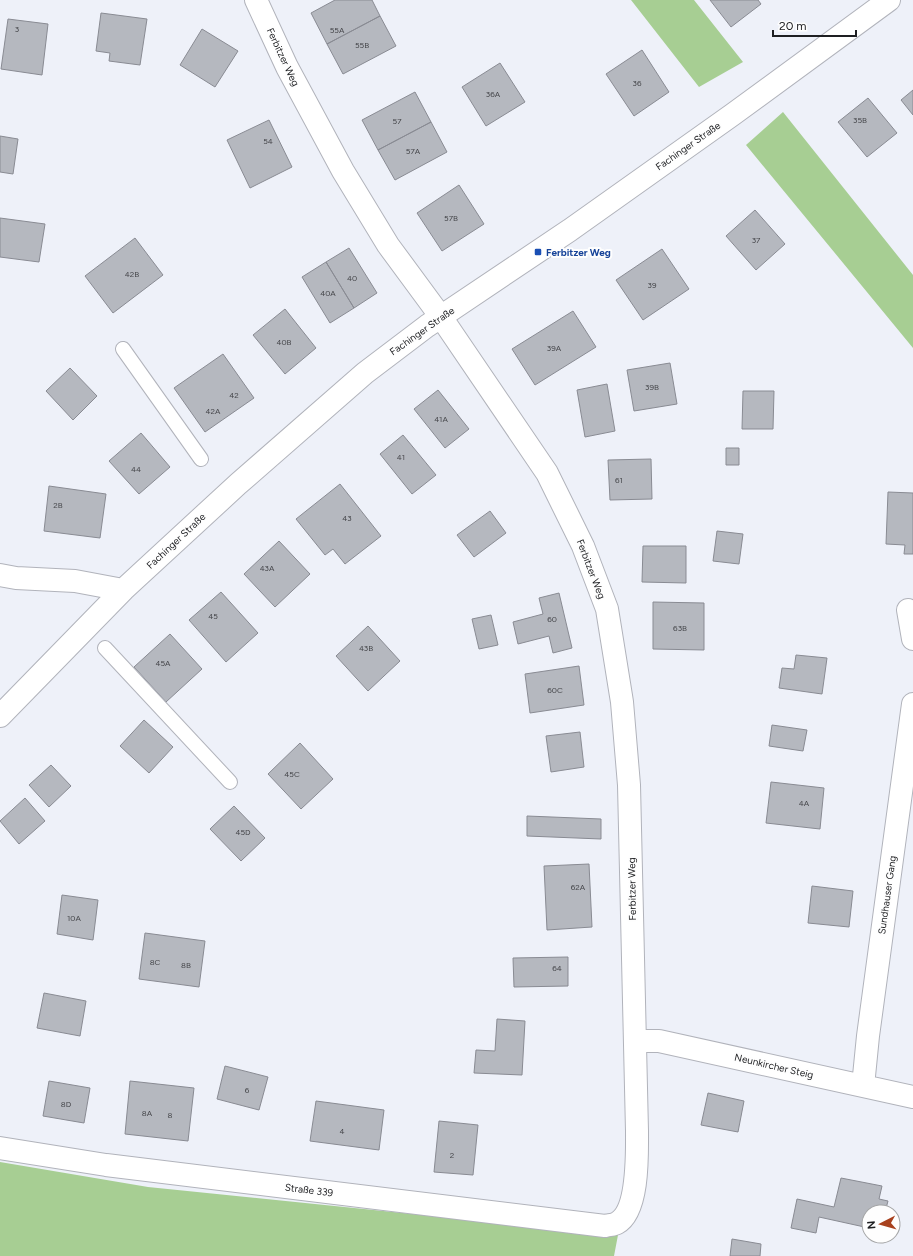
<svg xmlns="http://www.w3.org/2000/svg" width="913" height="1256" viewBox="0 0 913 1256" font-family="Figtree,sans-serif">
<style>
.green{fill:#a7ce93}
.building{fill:#b5b8bf;stroke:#898b93}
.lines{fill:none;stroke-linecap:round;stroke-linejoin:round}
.service-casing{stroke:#b1b3bb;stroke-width:16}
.minor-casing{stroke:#b1b3bb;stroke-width:24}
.service{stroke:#fff;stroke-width:14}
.minor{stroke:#fff;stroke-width:22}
.transit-dot{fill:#1a4fb4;stroke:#fefefe;stroke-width:1.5}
.labels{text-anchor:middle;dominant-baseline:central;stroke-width:4;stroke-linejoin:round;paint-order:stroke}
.number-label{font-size:8px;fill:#444549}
.street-label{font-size:10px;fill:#1e1f22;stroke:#fefefe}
.transit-label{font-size:10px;font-weight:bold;fill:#164399;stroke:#fefefe;text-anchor:start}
</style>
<rect width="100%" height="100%" fill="#eef1f9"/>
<path class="green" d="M 631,0 L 694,0 L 743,62 L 699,87 Z
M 783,112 L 913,275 L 913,348 L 746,145 Z
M 0,1162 L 148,1187 L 618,1235 L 614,1256 L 0,1256 Z"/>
<path class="building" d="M 335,0 L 372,0 L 380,16 L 327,44 L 311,13 Z
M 710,0 L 758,0 L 761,4 L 731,27 Z
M 101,13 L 147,19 L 140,65 L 109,61 L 110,53 L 96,51 Z
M 380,16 L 396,46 L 343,74 L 327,44 Z
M 8,19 L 48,24 L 42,75 L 1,69 Z
M 202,29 L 238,51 L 215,87 L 180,65 Z
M 642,50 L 669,92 L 634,116 L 606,74 Z
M 500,63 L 525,102 L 486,126 L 462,87 Z
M 913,90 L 913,115 L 901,100 Z
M 415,92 L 431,122 L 378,150 L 362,120 Z
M 868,98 L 897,133 L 867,157 L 838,122 Z
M 269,120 L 292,167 L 250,188 L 227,140 Z
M 431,122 L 447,152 L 395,180 L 378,150 Z
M 0,136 L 18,139 L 13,174 L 0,172 Z
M 459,185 L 484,224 L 442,251 L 417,213 Z
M 755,210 L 785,244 L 756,270 L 726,236 Z
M 0,218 L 45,224 L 39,262 L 0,257 Z
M 135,238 L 163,275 L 113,313 L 85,276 Z
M 349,248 L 377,293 L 354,308 L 326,262 Z
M 662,249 L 689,289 L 643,320 L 616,280 Z
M 326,262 L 354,308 L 330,323 L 302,277 Z
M 285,309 L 316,348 L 285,374 L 253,335 Z
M 573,311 L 596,347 L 535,385 L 512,349 Z
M 223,354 L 254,398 L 205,432 L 174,388 Z
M 670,363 L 677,404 L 634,411 L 627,370 Z
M 70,368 L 97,396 L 73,420 L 46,391 Z
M 607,384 L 615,431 L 585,437 L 577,390 Z
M 438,390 L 469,429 L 445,448 L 414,409 Z
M 743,391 L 774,391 L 773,429 L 742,429 Z
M 141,433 L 170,467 L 139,494 L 109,461 Z
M 403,435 L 436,475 L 412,494 L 380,454 Z
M 726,448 L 739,448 L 739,465 L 726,465 Z
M 651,459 L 652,499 L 610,500 L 608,460 Z
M 340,484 L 381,536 L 345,564 L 333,549 L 325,555 L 296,519 Z
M 49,486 L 106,494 L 100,538 L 44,531 Z
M 888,492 L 913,493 L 913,554 L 904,554 L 905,545 L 886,544 Z
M 490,511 L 506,533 L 474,557 L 457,535 Z
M 717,531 L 743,534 L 739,564 L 713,561 Z
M 279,541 L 310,574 L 275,607 L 244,574 Z
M 643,546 L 686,546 L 686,583 L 642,582 Z
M 221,592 L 258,633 L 226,662 L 189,620 Z
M 559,593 L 572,648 L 553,653 L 549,636 L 518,644 L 513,622 L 543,614 L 539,598 Z
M 653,602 L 704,603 L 704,650 L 653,649 Z
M 491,615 L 498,645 L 479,649 L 472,619 Z
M 368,626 L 400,661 L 368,691 L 336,656 Z
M 170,634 L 202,669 L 166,702 L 134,667 Z
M 796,655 L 827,658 L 822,694 L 779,688 L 782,668 L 794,669 Z
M 579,666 L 584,705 L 530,713 L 525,674 Z
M 144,720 L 173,747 L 149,773 L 120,746 Z
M 772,725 L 807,730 L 803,751 L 769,746 Z
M 580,732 L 584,767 L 551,772 L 546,736 Z
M 300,743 L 333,779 L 301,809 L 268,774 Z
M 51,765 L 71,786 L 49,807 L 29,785 Z
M 771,782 L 824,788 L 820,829 L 766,823 Z
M 25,798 L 45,821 L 19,844 L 0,821 Z
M 234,806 L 265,838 L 241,861 L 210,829 Z
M 527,816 L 601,819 L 601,839 L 527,836 Z
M 589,864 L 592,927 L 547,930 L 544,866 Z
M 812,886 L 853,891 L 849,927 L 808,923 Z
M 62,895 L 98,900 L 93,940 L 57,934 Z
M 145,933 L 205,941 L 199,987 L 139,979 Z
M 568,957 L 568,986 L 514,987 L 513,958 Z
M 44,993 L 86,1001 L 80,1036 L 37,1028 Z
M 497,1019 L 525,1021 L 522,1075 L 474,1073 L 476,1050 L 495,1051 Z
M 225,1066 L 268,1077 L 259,1110 L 217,1099 Z
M 49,1081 L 90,1088 L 84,1123 L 43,1116 Z
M 130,1081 L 194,1088 L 188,1141 L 125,1134 Z
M 708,1093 L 744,1101 L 738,1132 L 701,1125 Z
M 316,1101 L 384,1110 L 379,1150 L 310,1141 Z
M 439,1121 L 478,1125 L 473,1175 L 434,1172 Z
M 841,1178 L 882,1186 L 879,1199 L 888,1201 L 885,1212 L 869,1212 L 869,1228 L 819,1217 L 816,1233 L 791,1228 L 797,1199 L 834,1207 Z
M 732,1239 L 761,1244 L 760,1256 L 730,1256 Z"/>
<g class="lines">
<defs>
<path id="service" d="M 123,349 L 201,459
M 105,648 L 230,782"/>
<path id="minor" d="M 0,575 L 16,578 L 75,581 L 123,590
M 908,610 L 913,639
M 0,716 L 123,590 L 238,484 L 365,373 L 427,326 L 570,230 L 732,115 L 889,0
M 635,1041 L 659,1041 L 913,1097
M 863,1086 L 868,1036 L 913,704
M 0,1148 L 106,1165 L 605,1226 C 608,1225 614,1225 617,1223 C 639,1211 637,1153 637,1131 L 629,785 L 622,702 L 607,609 L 583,546 L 547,473 L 441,317 L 388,245 L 343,171 L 287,67 L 256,0"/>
</defs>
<use href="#service" class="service-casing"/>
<use href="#minor" class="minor-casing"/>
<use href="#service" class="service"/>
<use href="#minor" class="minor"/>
</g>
<rect class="transit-dot" x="534" y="248" width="8" height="8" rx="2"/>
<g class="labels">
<g class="number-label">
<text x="17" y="29">3</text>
<text x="337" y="30">55A</text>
<text x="362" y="45">55B</text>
<text x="637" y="83">36</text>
<text x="493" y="94">36A</text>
<text x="860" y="120">35B</text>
<text x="397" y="121">57</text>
<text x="268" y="141">54</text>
<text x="413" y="151">57A</text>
<text x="451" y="218">57B</text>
<text x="756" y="240">37</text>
<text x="132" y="274">42B</text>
<text x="352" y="278">40</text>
<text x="652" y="285">39</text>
<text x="328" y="293">40A</text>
<text x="284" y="342">40B</text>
<text x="554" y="348">39A</text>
<text x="652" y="387">39B</text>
<text x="234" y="395">42</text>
<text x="213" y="411">42A</text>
<text x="441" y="419">41A</text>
<text x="401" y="457">41</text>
<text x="136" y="469">44</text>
<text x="619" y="480">61</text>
<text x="58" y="505">2B</text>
<text x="347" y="518">43</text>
<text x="267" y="568">43A</text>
<text x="213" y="616">45</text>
<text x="552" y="619">60</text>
<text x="680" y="628">63B</text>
<text x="366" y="648">43B</text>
<text x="163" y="663">45A</text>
<text x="555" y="690">60C</text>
<text x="292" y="774">45C</text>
<text x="804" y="803">4A</text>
<text x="243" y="832">45D</text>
<text x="578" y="887">62A</text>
<text x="74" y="918">10A</text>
<text x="155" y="962">8C</text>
<text x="186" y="965">8B</text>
<text x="557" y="968">64</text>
<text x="247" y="1090">6</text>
<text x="66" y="1104">8D</text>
<text x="147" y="1113">8A</text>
<text x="170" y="1115">8</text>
<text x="342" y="1131">4</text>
<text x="452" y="1155">2</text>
</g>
<g class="street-label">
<text transform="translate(283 57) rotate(65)">Ferbitzer Weg</text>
<text transform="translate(688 146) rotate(-35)">Fachinger Straße</text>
<text transform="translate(422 331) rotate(-35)">Fachinger Straße</text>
<text transform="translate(176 541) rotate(-43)">Fachinger Straße</text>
<text transform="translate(591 569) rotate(69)">Ferbitzer Weg</text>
<text transform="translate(632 889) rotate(-91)">Ferbitzer Weg</text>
<text transform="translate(887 895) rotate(-82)">Sundhauser Gang</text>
<text transform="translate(774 1066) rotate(13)">Neunkircher Steig</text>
<text transform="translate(309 1190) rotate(7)">Straße 339</text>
</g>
<g class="transit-label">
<text x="546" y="252">Ferbitzer Weg</text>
</g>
</g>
<g transform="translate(881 1224) rotate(264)"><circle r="19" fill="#fefefe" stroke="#a4a5a6"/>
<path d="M0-3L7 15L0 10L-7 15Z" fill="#a8411e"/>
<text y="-6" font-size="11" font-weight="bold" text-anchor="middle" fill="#1e1f22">N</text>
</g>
<path d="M773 30v6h83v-6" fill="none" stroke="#1e1f22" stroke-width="2"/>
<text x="779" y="30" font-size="12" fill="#1e1f22" stroke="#fefefe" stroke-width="3" paint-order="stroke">20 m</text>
</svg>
